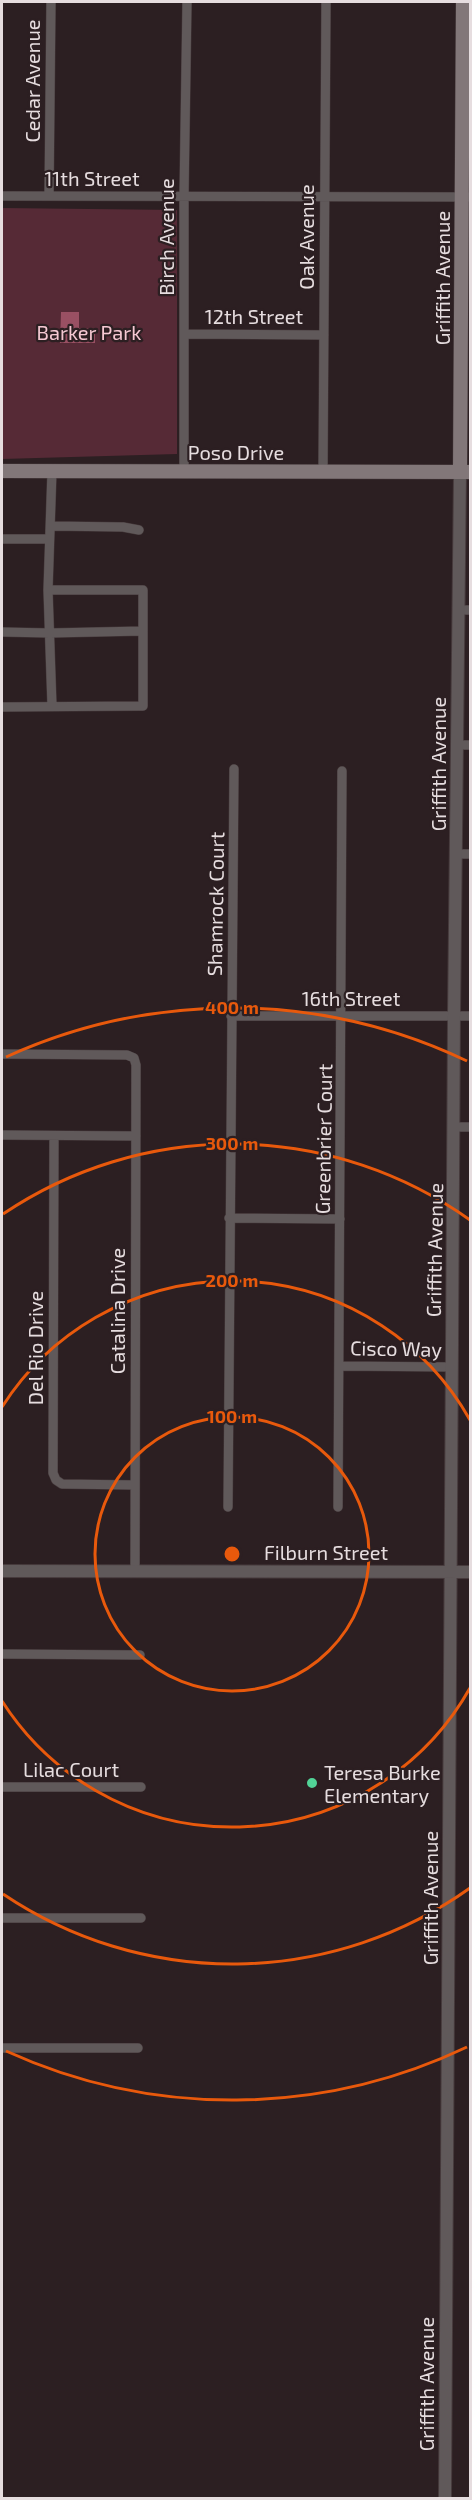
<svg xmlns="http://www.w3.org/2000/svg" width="472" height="2500" viewBox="0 0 472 2500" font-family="'Exo 2',sans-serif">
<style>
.green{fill:#562a36}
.water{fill:#995063}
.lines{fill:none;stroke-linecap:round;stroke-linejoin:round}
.minor-casing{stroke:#463a3c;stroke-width:10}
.tertiary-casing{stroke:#463a3c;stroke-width:14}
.secondary-casing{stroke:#463a3c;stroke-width:15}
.minor{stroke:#60595a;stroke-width:9}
.tertiary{stroke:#60595a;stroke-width:12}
.secondary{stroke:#827779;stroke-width:14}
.ring{fill:none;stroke:#e8590c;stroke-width:3}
.poi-dot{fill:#52d397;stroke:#2c1f22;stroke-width:2}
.labels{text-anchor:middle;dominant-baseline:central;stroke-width:4.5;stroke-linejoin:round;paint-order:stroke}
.street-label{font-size:20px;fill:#e6dddf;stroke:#2c1f22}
.park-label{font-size:20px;fill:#f5c8d2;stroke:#2c1f22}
.poi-label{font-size:20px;fill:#e6dddf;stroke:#2c1f22;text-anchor:start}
.centre{fill:#e8590c;stroke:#2c1f22;stroke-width:3}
.ring-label{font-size:18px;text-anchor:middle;font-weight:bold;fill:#e8590c;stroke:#2c1f22;stroke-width:4.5;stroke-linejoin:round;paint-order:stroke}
</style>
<rect width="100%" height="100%" fill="#2c1f22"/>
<path class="green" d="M 2,208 L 177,210 L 177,454 L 2,459 Z"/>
<path class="water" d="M 61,312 L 79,312 L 79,328 L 95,329 L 95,343 L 60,343 Z"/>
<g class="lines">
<defs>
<path id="minor" d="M 2,196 L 470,197
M 49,196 L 51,2
M 184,334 L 324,335
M 52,471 L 48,590 L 52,706
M 184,472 L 184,196 L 187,2
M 323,472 L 326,2
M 51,526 L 123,527 L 139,530
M 2,539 L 49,539
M 459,610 L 470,610
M 2,632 L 50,633 L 143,631
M 2,707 L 143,706 L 143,590 L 48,590
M 458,745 L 470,745
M 457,854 L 470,854
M 231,1016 L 470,1016
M 2,1054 L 127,1055 L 134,1058 L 136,1065 L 135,1571
M 455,1127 L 470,1127
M 2,1135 L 136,1136
M 54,1136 L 53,1473 L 56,1480 L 62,1484 L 135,1485
M 229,1218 L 340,1219
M 339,1366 L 452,1367
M 228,1507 L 234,769
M 338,1507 L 342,771
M 2,1654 L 140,1655
M 2,1787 L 141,1787
M 2,1918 L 141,1918
M 2,2048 L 138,2048"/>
<path id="tertiary" d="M 2,1571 L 470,1572
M 445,2498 L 454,1016 L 460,472"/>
<path id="secondary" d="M 2,471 L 470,472
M 460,472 L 463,2"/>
</defs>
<use href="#minor" class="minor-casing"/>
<use href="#tertiary" class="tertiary-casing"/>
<use href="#secondary" class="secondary-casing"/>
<use href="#minor" class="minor"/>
<use href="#tertiary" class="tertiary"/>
<use href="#secondary" class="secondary"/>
</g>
<g class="ring">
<circle cx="232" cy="1554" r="137"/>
<path d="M470 1688A273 273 0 0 1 2 1701M2 1407A273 273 0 0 1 470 1420"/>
<path d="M470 1888A410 410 0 0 1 3 1894M3 1214A410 410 0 0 1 470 1220"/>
<path d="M467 2047A546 546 0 0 1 6 2051M6 1057A546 546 0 0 1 467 1061"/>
</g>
<circle class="poi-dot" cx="312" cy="1783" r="6"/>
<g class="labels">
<g class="street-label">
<text transform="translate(32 81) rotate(-90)">Cedar Avenue</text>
<text x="92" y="178">11th Street</text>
<text transform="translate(166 237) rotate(-90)">Birch Avenue</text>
<text transform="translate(306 237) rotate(-90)">Oak Avenue</text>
<text transform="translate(442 278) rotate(-90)">Griffith Avenue</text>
<text x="254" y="316">12th Street</text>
<text x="236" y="452">Poso Drive</text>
<text transform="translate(438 764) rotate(-90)">Griffith Avenue</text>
<text transform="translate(215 904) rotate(-89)">Shamrock Court</text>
<text x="351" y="998">16th Street</text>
<text transform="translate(323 1139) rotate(-89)">Greenbrier Court</text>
<text transform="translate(434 1250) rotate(-89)">Griffith Avenue</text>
<text transform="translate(117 1311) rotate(-90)">Catalina Drive</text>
<text transform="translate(35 1348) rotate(-90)">Del Rio Drive</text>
<text transform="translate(396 1348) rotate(1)">Cisco Way</text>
<text x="326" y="1552">Filburn Street</text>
<text x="71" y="1769">Lilac Court</text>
<text transform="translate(430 1898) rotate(-90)">Griffith Avenue</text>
<text transform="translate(426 2384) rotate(-90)">Griffith Avenue</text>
</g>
<g class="park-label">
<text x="89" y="332">Barker Park</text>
</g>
<g class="poi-label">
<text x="324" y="1772">Teresa Burke<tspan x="324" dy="23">Elementary</tspan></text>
</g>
</g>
<circle cx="232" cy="1554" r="9" class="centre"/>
<g class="ring-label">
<text x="232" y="1014">400 m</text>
<text x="232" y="1150">300 m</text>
<text x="232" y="1287">200 m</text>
<text x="232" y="1423">100 m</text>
</g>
<rect width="472" height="2500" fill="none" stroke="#e6dddf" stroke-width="6"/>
</svg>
